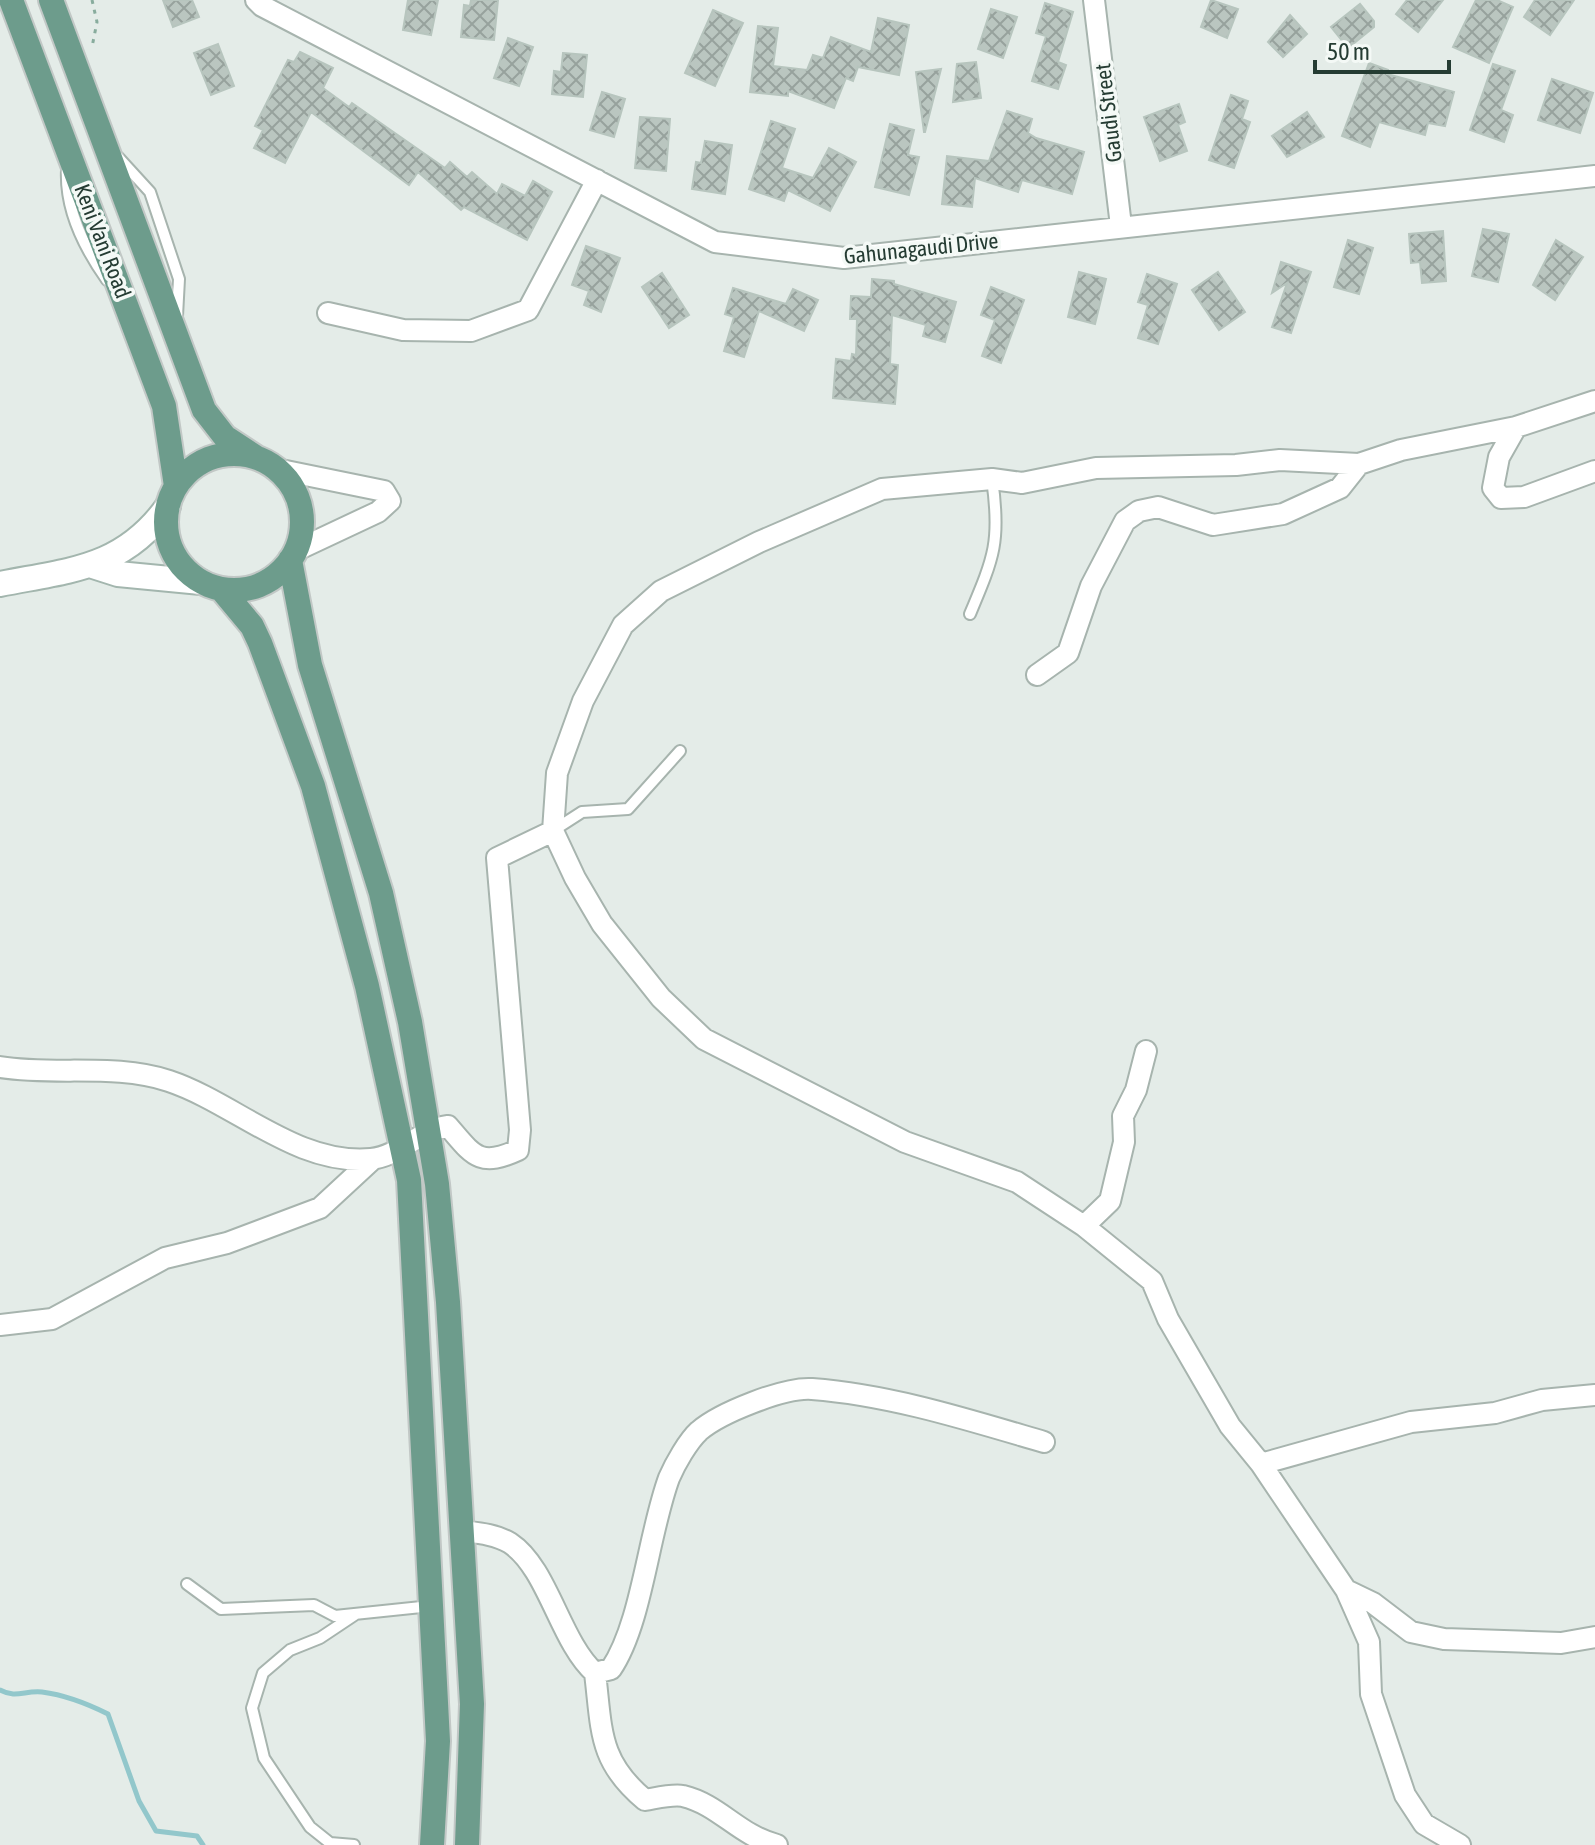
<svg xmlns="http://www.w3.org/2000/svg" width="1595" height="1845" viewBox="0 0 1595 1845" font-family="'Asap Condensed',sans-serif">
<style>
.lines{fill:none;stroke-linecap:round;stroke-linejoin:round}
.stream{stroke:#92c7cb;stroke-width:5}
.building{fill:url(#building-cross-hatch);stroke:#b7c5be;stroke-width:2}
.lane-casing{stroke:#a7b4ae;stroke-width:14}
.street-casing{stroke:#a7b4ae;stroke-width:24}
.secondary-casing{stroke:#a3b6ae;stroke-width:28}
.primary-casing{stroke:#c2c8c6;stroke-width:28}
.path{stroke:#88ac9d;stroke-width:3;stroke-dasharray:4 6;stroke-linecap:butt}
.lane{stroke:#fff;stroke-width:10}
.street{stroke:#fff;stroke-width:20}
.secondary{stroke:#fff;stroke-width:24}
.primary{stroke:#6d9c8c;stroke-width:24}
.labels{text-anchor:middle;dominant-baseline:central;stroke-width:7;stroke-linejoin:round;paint-order:stroke}
.street-label{font-size:22px;fill:#253c33;stroke:#f4f9f6}
</style>
<defs>
<pattern id="building-cross-hatch" width="8" height="8" patternUnits="userSpaceOnUse" patternTransform="scale(2)"><rect width="8" height="8" fill="#bac6c0"/><path d="M0 0l8 8M0 8l8-8" fill="none" stroke="#97a29d"/></pattern>
</defs>
<rect width="100%" height="100%" fill="#e4ece8"/>
<g class="lines">
<path class="stream" d="M 0,1690 C 16,1699 25,1690 42,1692 C 65,1695 88,1704 108,1714 L 139,1801 L 156,1831 L 197,1836 L 203,1845"/>
</g>
<path class="building" d="M 163,0 L 192,0 L 199,17 L 173,27 Z
M 408,0 L 438,0 L 431,35 L 403,30 Z
M 471,0 L 498,0 L 494,40 L 461,37 L 464,5 L 470,6 Z
M 1211,0 L 1238,9 L 1227,38 L 1201,27 Z
M 1407,0 L 1443,0 L 1418,32 L 1396,14 Z
M 1476,0 L 1497,0 L 1513,7 L 1489,63 L 1453,47 Z
M 1535,0 L 1574,0 L 1550,35 L 1524,17 Z
M 1045,3 L 1073,12 L 1058,62 L 1066,65 L 1058,89 L 1032,81 L 1046,36 L 1036,33 Z
M 1360,4 L 1374,21 L 1374,27 L 1348,48 L 1331,27 Z
M 991,9 L 1017,17 L 1003,58 L 978,49 Z
M 713,10 L 743,23 L 715,86 L 685,73 Z
M 1290,15 L 1307,34 L 1283,57 L 1268,42 Z
M 878,18 L 909,25 L 899,75 L 858,67 L 853,81 L 846,78 L 834,108 L 788,91 L 788,96 L 750,92 L 758,26 L 778,28 L 773,66 L 807,70 L 813,55 L 823,58 L 831,37 L 871,52 Z
M 508,38 L 533,47 L 519,86 L 494,78 Z
M 218,44 L 234,86 L 211,95 L 194,53 Z
M 300,52 L 333,68 L 323,88 L 349,107 L 352,103 L 445,168 L 450,162 L 467,177 L 472,172 L 497,194 L 502,184 L 525,196 L 533,181 L 552,192 L 527,240 L 464,207 L 461,210 L 418,172 L 409,185 L 311,112 L 285,163 L 254,148 L 263,130 L 255,126 L 288,60 L 294,62 Z
M 563,53 L 587,55 L 583,97 L 552,94 L 554,71 L 561,72 Z
M 976,62 L 981,98 L 953,102 L 957,64 Z
M 1369,63 L 1388,70 L 1387,74 L 1454,92 L 1445,126 L 1428,123 L 1425,135 L 1379,122 L 1370,147 L 1342,136 Z
M 1493,64 L 1515,71 L 1501,110 L 1513,115 L 1504,142 L 1470,130 Z
M 941,69 L 925,132 L 924,132 L 916,72 Z
M 1552,79 L 1593,93 L 1580,133 L 1538,120 Z
M 602,92 L 625,99 L 614,137 L 590,130 Z
M 1231,95 L 1248,101 L 1242,119 L 1250,122 L 1234,168 L 1209,160 Z
M 1179,104 L 1185,122 L 1178,125 L 1187,151 L 1160,161 L 1144,117 Z
M 1007,111 L 1032,119 L 1028,133 L 1036,138 L 1084,152 L 1072,194 L 1022,180 L 1018,192 L 975,178 L 972,207 L 942,204 L 947,156 L 989,161 Z
M 1307,112 L 1324,137 L 1287,157 L 1272,136 Z
M 640,117 L 670,119 L 666,171 L 635,168 Z
M 771,121 L 795,129 L 782,168 L 813,178 L 829,148 L 856,162 L 830,211 L 788,190 L 784,201 L 749,189 Z
M 890,124 L 914,130 L 908,155 L 919,157 L 909,195 L 875,187 Z
M 705,141 L 732,145 L 725,194 L 692,189 L 696,162 L 701,163 Z
M 1483,229 L 1509,234 L 1498,282 L 1472,276 Z
M 1443,231 L 1446,281 L 1422,283 L 1420,262 L 1411,263 L 1409,234 Z
M 1348,240 L 1373,248 L 1359,294 L 1334,287 Z
M 1556,240 L 1583,257 L 1555,300 L 1533,285 Z
M 586,246 L 620,258 L 601,312 L 584,305 L 589,291 L 572,285 Z
M 1281,262 L 1311,272 L 1291,333 L 1272,327 L 1287,283 L 1272,293 Z
M 1079,272 L 1106,279 L 1095,324 L 1068,317 Z
M 1218,272 L 1245,312 L 1219,330 L 1192,290 Z
M 662,273 L 689,315 L 669,328 L 642,287 Z
M 1147,274 L 1177,284 L 1158,344 L 1138,338 L 1148,305 L 1138,302 Z
M 872,279 L 894,281 L 894,284 L 956,302 L 945,342 L 923,336 L 926,325 L 892,315 L 890,364 L 898,365 L 895,404 L 833,398 L 836,359 L 851,361 L 852,354 L 856,355 L 857,319 L 850,319 L 851,296 L 871,297 Z
M 991,287 L 1024,300 L 1001,363 L 982,356 L 995,320 L 981,315 Z
M 733,288 L 786,304 L 793,289 L 818,300 L 804,331 L 759,311 L 744,357 L 724,351 L 734,317 L 725,314 Z"/>
<g class="lines">
<defs>
<path id="lane" d="M 118,157 L 150,192 L 179,279 L 177,316
M 67,170 C 65,209 85,249 107,280
M 970,614 C 994,557 1001,541 992,479
M 554,830 L 582,812 L 628,809 L 680,751
M 187,1584 L 221,1609 L 314,1605 L 335,1616 L 431,1606
M 354,1845 L 330,1843 L 310,1827 L 264,1758 L 252,1708 L 263,1673 L 290,1650 L 320,1638 L 356,1614"/>
<path id="street" d="M 256,0 L 262,6 L 715,242 L 844,258 L 1595,176
M 1094,0 L 1121,226
M 328,313 L 403,330 L 471,331 L 528,310 L 597,180
M 1516,427 L 1499,457 L 1493,488 L 1501,498 L 1524,497 L 1595,471
M 276,469 L 384,491 L 390,501 L 378,512 L 295,551
M 1037,675 L 1068,653 L 1091,586 L 1125,521 L 1139,511 L 1158,507 L 1213,525 L 1283,514 L 1340,488 L 1359,464
M 0,1067 C 55,1076 115,1063 169,1081 C 235,1103 297,1166 371,1159 C 400,1156 419,1130 448,1126 C 473,1155 479,1168 518,1150 L 520,1130 L 497,858 L 553,831
M 1084,1226 L 1110,1201 L 1124,1142 L 1123,1116 L 1136,1090 L 1146,1051
M 0,1325 L 52,1319 L 165,1258 L 227,1243 L 320,1208 L 373,1159
M 1261,1464 L 1411,1422 L 1495,1413 L 1542,1400 L 1595,1395
M 461,1531 C 478,1533 495,1534 510,1543 C 548,1568 560,1642 595,1673 L 611,1669 C 642,1623 648,1535 669,1478 C 675,1464 688,1441 699,1431 C 720,1413 784,1387 812,1389 C 891,1395 969,1420 1044,1442
M 1346,1590 L 1373,1603 L 1411,1632 L 1444,1639 L 1561,1643 L 1595,1637
M 595,1673 C 602,1730 598,1761 645,1800 C 657,1798 672,1794 683,1796 C 720,1805 738,1835 777,1845
M 1460,1845 L 1424,1824 L 1405,1795 L 1371,1694 L 1369,1642 L 1346,1590 L 1261,1464 L 1230,1426 L 1168,1319 L 1152,1281 L 1084,1226 L 1017,1182 L 905,1142 L 704,1039 L 661,998 L 602,924 L 575,878 L 553,831 L 557,773 L 583,701 L 623,625 L 661,591 L 759,542 L 882,489 L 992,479 L 1022,483 L 1096,468 L 1236,465 L 1280,460 L 1359,464 L 1401,450 L 1516,427 L 1595,401"/>
<path id="secondary" d="M 93,566 L 118,574 L 201,582
M 0,584 C 70,570 123,569 168,506"/>
<path id="primary" d="M 11,0 L 164,406 L 176,486
M 51,0 L 204,410 L 225,437 L 257,458
M166 522a68 68 0 1 1 136 0a68 68 0 1 1-136 0Z
M 290,560 L 310,665 L 381,893 L 410,1022 L 437,1184 L 448,1302 L 472,1704 L 467,1845
M 222,590 L 252,626 L 260,643 L 313,786 L 367,986 L 409,1180 L 438,1741 L 432,1845"/>
</defs>
<use href="#lane" class="lane-casing"/>
<use href="#street" class="street-casing"/>
<use href="#secondary" class="secondary-casing"/>
<use href="#primary" class="primary-casing"/>
<path class="path" d="M 92,0 L 97,22 L 92,47"/>
<use href="#lane" class="lane"/>
<use href="#street" class="street"/>
<use href="#secondary" class="secondary"/>
<use href="#primary" class="primary"/>
</g>
<g class="labels">
<g class="street-label">
<text transform="translate(1108 113) rotate(-97)">Gaudi Street</text>
<text transform="translate(103 241) rotate(69)">Keni Vani Road</text>
<text transform="translate(921 248) rotate(-6)">Gahunagaudi Drive</text>
</g>
</g>
<path d="M1315 60v12h134v-12" fill="none" stroke="#253c33" stroke-width="4"/>
<text x="1327" y="60" font-size="24" fill="#253c33" stroke="#f4f9f6" stroke-width="6" paint-order="stroke">50 m</text>
</svg>
